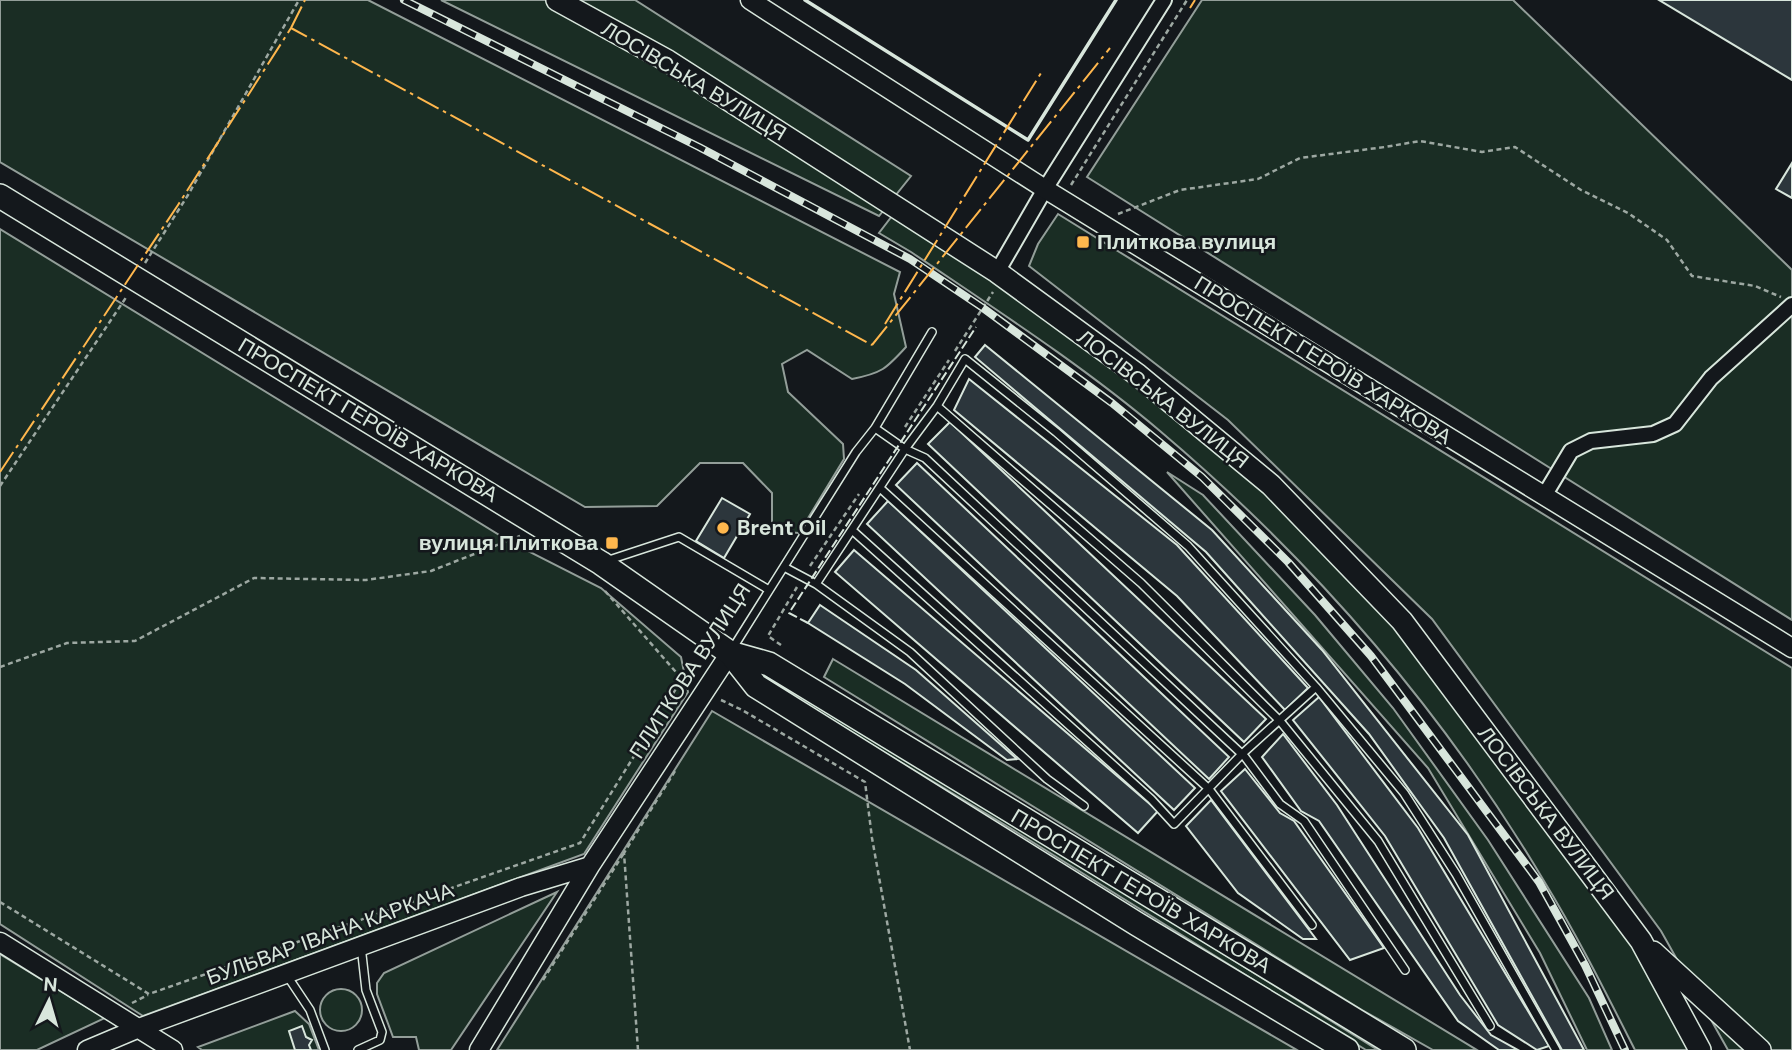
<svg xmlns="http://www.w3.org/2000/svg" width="1792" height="1050" viewBox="0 0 1792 1050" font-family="'DM Sans',sans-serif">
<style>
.green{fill:#1a2d24;stroke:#939e99;stroke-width:2}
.building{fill:#2c363c;stroke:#d8e6dc;stroke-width:2}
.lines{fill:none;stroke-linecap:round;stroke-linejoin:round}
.service-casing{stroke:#d8e6dc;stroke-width:10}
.minor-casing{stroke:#d8e6dc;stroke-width:18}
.tertiary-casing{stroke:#d8e6dc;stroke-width:21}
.secondary-casing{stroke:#d8e6dc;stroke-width:24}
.primary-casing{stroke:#d8e6dc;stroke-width:26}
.path{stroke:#9da8a2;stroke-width:2.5;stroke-dasharray:5 3.5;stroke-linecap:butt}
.service{stroke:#14181c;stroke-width:7}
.minor{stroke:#14181c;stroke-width:14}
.tertiary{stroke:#14181c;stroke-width:18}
.secondary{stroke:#14181c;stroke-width:21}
.primary{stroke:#14181c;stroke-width:23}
.rail-casing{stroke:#d8e6dc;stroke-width:8}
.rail{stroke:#14181c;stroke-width:5;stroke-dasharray:16;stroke-linecap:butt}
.fence{stroke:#d8e6dc;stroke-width:2;stroke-dasharray:9 3.5;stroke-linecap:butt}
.wall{stroke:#d8e6dc;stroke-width:3.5}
.power{stroke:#ffb74d;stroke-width:2;stroke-dasharray:24 5 3.5 5;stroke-linecap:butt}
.poi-dot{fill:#ffb74d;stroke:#14181c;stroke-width:2.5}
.labels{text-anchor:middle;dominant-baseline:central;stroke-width:5;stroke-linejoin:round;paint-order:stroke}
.street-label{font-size:21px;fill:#d8e6dc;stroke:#14181c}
.poi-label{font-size:21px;font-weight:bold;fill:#d8e6dc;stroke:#14181c;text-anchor:start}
</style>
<rect width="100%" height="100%" fill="#14181c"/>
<path class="green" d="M 0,0 L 368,0 L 900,272 L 894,294 L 906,347 C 886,369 882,373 852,379 L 807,350 L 782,364 L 788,392 L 843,444 L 844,459 L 799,533 L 772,531 L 772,493 L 743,463 L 700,463 L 657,506 L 585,507 L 0,162 Z
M 441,0 L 635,0 L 911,176 L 879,216 Z
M 1202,0 L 1513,0 L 1792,270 L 1792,620 L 1087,177 Z
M 1058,214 L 1792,668 L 1792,1050 L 1728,1050 L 1661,931 L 1432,619 L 1228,420 L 1029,266 L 1038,244 Z
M 892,216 L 1038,309 L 1291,506 L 1370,594 L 1609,904 L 1697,1050 L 1635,1050 C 1606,993 1577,935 1544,881 C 1443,711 1311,559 1160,431 C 1082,365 995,309 911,252 L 879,233 Z
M 0,229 L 514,544 L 601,588 L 681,657 L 688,692 L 584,854 L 143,1016 L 0,924 Z
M 1167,472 L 1203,495 L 1315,615 L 1393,708 L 1488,840 L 1589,998 L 1612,1050 L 1587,1050 L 1540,953 L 1428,768 Z
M 833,659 L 1477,1050 L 1433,1050 L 1362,1010 L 824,677 Z
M 771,677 L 1021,828 L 1378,1050 L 1366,1050 L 1018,833 L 768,682 Z
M 712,711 L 1297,1050 L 497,1050 Z
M 557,892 L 451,1050 L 419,1050 L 416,1037 L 393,1037 L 377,994 L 377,983 L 384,973 Z
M 0,954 L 105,1018 L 37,1050 L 0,1050 Z
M320 1010a21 21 0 1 1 42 0a21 21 0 1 1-42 0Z
M 295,1011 L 309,1024 L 319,1050 L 202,1050 L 198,1047 Z"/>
<path class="building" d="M 1659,0 L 1792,0 L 1792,80 Z
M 1792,163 L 1792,198 L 1776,189 Z
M 985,345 L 1212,530 L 1322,650 L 1468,835 L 1584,1050 L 1562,1050 L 1444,838 L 1369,734 L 1206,552 L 975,357 Z
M 969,379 L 1177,545 L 1308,688 L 1285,710 L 1177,596 L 954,410 Z
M 950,422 L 1266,719 L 1244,742 L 928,444 Z
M 917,463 L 1229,757 L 1209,779 L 896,485 Z
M 722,498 L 750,514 L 724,558 L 696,541 Z
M 888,501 L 1195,788 L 1174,810 L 867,524 Z
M 854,550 L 1158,811 L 1138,833 L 835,572 Z
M 820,605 L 916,670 L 1017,759 L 1007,760 L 905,684 L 808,623 Z
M 1319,697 L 1418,828 L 1549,1046 L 1537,1050 L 1498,1025 L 1385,836 L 1293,720 Z
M 1283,734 L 1337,805 L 1460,995 L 1491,1035 L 1518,1050 L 1499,1050 L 1458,1021 L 1319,821 L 1301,811 L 1262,757 Z
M 1245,769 L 1280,813 L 1294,821 L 1384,948 L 1350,960 L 1221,791 Z
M 1211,800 L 1316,939 L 1303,939 L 1238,893 L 1186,826 Z
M 302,1026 L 306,1037 L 312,1040 L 309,1045 L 311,1050 L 295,1050 L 289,1031 Z"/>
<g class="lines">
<defs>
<path id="service" d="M 937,406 L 1141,583 L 1280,721 L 1378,841 L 1490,1026
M 875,428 L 905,449 L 925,458 L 1245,757 L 1280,804 L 1304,821 L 1405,970
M 880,488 L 1209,789 L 1312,925
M 852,530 L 1151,799 L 1174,824 L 1242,754 L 1316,687
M 606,561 L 679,537 L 769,590
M 784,567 L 816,584 L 905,449 L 937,406 L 965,359 L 1056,432 L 1188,546 L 1316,687 L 1404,793 L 1456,874 L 1556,1050
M 816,584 L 910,652 L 1047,779 L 1084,806
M 731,651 L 856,452 L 875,428 L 932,332
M 286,974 L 310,1010 L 325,1050
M 358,1050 L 380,1040 L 382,1032 L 366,990 L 361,946"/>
<path id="minor" d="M 997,272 L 1045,189 L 1164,0
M 1544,496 L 1571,451 L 1591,441 L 1653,434 L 1675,424 L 1711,378 L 1792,305"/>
<path id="tertiary" d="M 750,0 L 1045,189 L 1792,648
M 0,942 L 173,1050
M 87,1050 L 139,1028 L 521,887 L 590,866
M 479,1050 L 590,866 L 730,653"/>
<path id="secondary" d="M 557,0 L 668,61 L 997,272 L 1138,375 L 1271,485 L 1402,621 L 1641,941 L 1700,1050
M 1653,952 L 1760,1050"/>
<path id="primary" d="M 0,196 L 601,563 L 730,653 L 756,686 L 1137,924 L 1347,1050
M 730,653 L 769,664 L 1404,1050"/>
</defs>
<use href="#service" class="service-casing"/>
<use href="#minor" class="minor-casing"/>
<use href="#tertiary" class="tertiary-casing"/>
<use href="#secondary" class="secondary-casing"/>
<use href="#primary" class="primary-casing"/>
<path class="path" d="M 1071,185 L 1187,0
M 1118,214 L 1180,190 L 1258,179 L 1300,158 L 1385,147 L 1420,141 L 1482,152 L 1515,147 L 1581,190 L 1628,213 L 1667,240 L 1692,276 L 1755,286 L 1781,297
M 145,263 L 188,195 L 299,0
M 955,351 L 993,292
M 905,427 L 949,360
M 0,486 L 127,296
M 810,566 L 859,494
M 605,591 L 682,679 L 690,684
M 781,645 L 768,636 L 797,587
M 0,667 L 67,643 L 135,641 L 254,578 L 366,580 L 431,571 L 520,536
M 721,700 L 742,710 L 865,782 L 872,838 L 910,1050
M 0,902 L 149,994 L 580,843 L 682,679
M 543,980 L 624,853
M 132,1003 L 148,995
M 638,1050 L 624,853 L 675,771"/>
<use href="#service" class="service"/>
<use href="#minor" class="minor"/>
<use href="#tertiary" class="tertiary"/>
<use href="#secondary" class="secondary"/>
<use href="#primary" class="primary"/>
<defs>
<path id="rail" d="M 404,0 L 699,147 L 910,259 L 983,308 L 1112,403 L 1202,477 L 1288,562 L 1371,656 L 1539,882 L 1585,965 L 1625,1050"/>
</defs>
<use href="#rail" class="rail-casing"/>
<use href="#rail" class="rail"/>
<path class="fence" d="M 808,623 L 789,613 L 976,327"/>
<path class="wall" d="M 805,0 L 1028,140 L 1116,0"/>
<path class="power" d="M 1190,8 L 1195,0
M 291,28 L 305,0
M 885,324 L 1041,73
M 872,345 L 1110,48
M 0,472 L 178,205 L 291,28 L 872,345"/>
</g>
<g class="poi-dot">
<rect x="1076" y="235" width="14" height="14" rx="3.5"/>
<circle cx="723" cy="528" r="7"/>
<rect x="605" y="536" width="14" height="14" rx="3.5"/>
</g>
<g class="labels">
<g class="street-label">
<text transform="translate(694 81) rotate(31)">ЛОСІВСЬКА ВУЛИЦЯ</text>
<text transform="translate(1323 360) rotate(32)">ПРОСПЕКТ ГЕРОЇВ ХАРКОВА</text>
<text transform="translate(1163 399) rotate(38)">ЛОСІВСЬКА ВУЛИЦЯ</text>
<text transform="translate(368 420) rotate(31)">ПРОСПЕКТ ГЕРОЇВ ХАРКОВА</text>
<text transform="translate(690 671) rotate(-57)">ПЛИТКОВА ВУЛИЦЯ</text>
<text transform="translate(1546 813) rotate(53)">ЛОСІВСЬКА ВУЛИЦЯ</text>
<text transform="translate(1141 891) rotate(31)">ПРОСПЕКТ ГЕРОЇВ ХАРКОВА</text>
<text transform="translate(330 934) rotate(-20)">БУЛЬВАР ІВАНА КАРКАЧА</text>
</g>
<g class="poi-label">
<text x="1097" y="242">Плиткова вулиця</text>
<text x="737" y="528">Brent Oil</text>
<text x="598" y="543" text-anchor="end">вулиця Плиткова</text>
</g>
</g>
<g transform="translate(49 1001) rotate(5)" stroke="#14181c" stroke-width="5" paint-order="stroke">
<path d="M0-5L12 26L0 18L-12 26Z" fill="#d8e6dc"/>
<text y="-10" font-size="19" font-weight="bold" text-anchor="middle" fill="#d8e6dc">N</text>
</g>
</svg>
